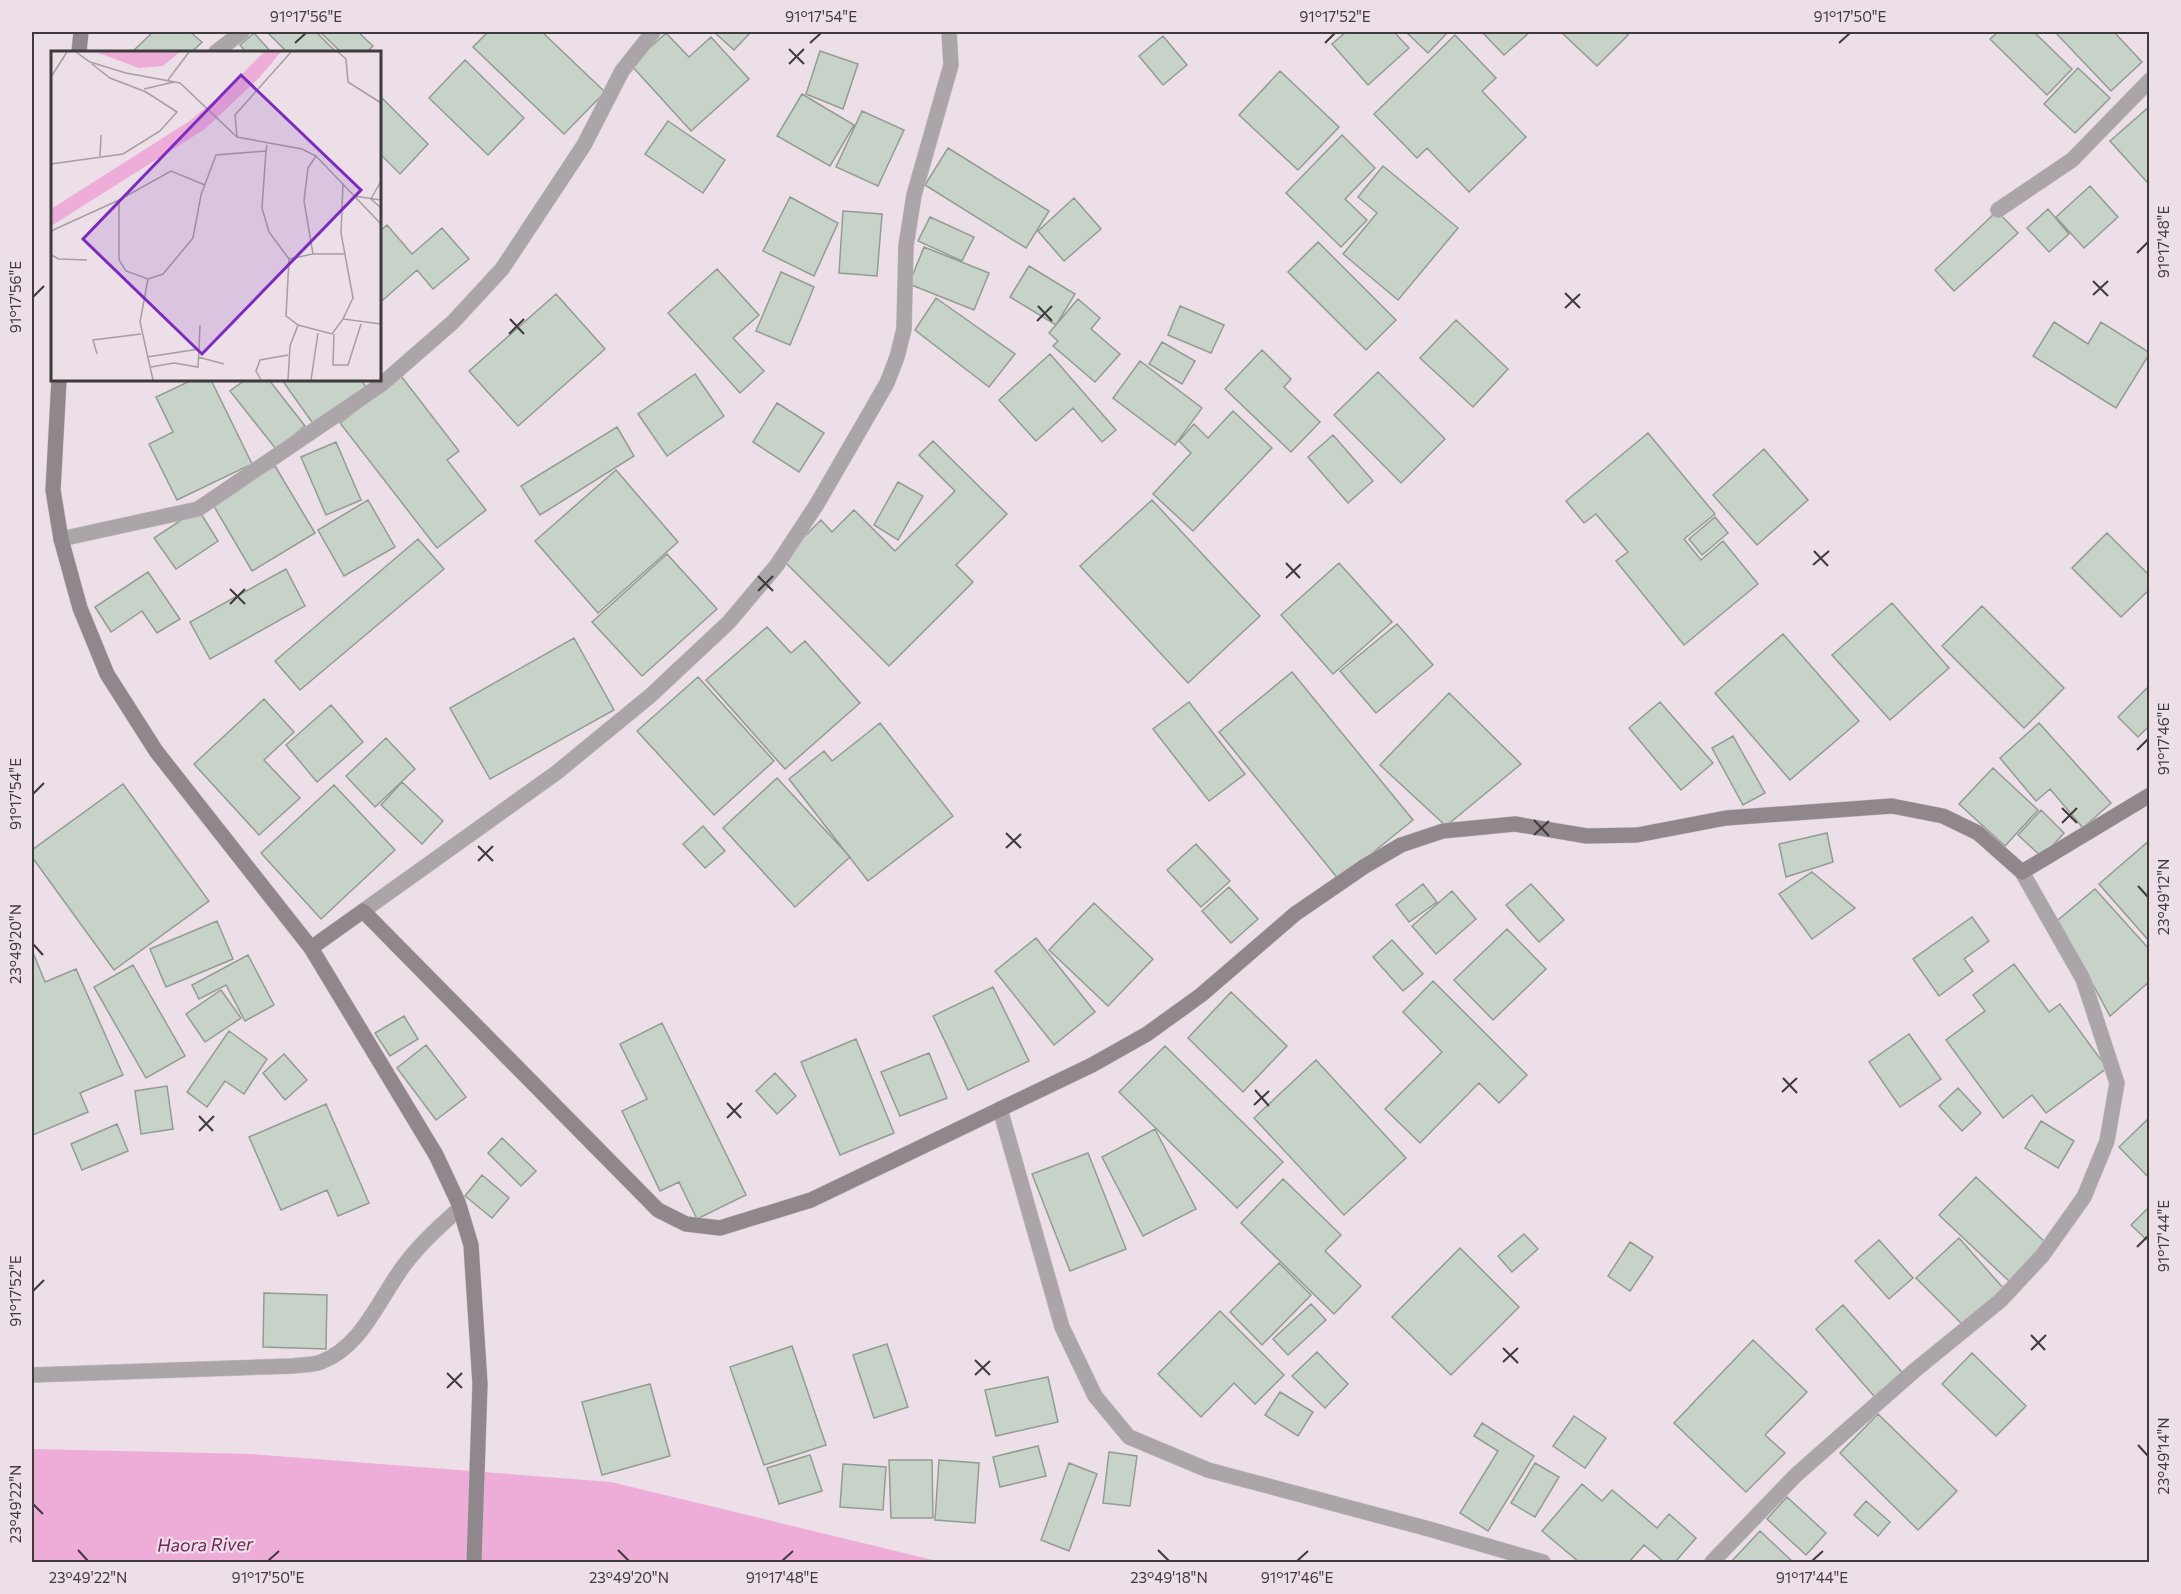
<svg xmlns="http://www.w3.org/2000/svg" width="2181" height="1594" viewBox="0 0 2181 1594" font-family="Commissioner,sans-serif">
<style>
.water{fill:#edadd8}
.building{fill:#c7d3c9;stroke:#929c93;stroke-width:1.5}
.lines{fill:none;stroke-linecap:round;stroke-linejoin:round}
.street-casing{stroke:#c9bec5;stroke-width:16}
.secondary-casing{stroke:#c9bec5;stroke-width:16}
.street{stroke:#aba5a9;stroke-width:15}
.secondary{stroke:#8f878c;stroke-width:15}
.ticks{fill:none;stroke:#3f3a3d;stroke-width:2}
.labels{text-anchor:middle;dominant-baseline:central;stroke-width:4.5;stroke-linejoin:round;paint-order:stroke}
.water-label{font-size:18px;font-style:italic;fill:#6e255b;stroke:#ecdfe7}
.inset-road{fill:none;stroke:#a79da3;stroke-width:1.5}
.view{fill:#7b2cbf;fill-opacity:0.15;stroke:#7b2cbf;stroke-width:3}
.inset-edge{fill:none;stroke:#3f3a3d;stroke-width:3}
.neatline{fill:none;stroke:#3f3a3d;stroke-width:2}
.ticks-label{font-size:15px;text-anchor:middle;fill:#3f3a3d}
</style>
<rect width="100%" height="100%" fill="#ecdfe7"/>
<path class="water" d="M 32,1449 L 252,1454 L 611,1482 L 941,1562 L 32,1562 Z"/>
<path class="building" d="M 153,32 L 190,32 L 202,42 L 192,52 L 132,52 Z
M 267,32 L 316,32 L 336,52 L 287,52 Z
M 320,32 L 358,32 L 373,46 L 367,52 L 341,52 Z
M 488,32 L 542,32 L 605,92 L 564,134 L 473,47 Z
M 714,32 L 751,32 L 734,50 Z
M 1346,32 L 1394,32 L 1409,48 L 1368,85 L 1332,44 Z
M 1406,32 L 1448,32 L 1428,53 Z
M 1482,32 L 1530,32 L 1504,55 Z
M 1561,32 L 1624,32 L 1628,35 L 1597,66 Z
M 1998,32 L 2034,32 L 2072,69 L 2047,95 L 1990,39 Z
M 2055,32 L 2114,32 L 2142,62 L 2111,91 Z
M 254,33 L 271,52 L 246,52 L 240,45 Z
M 666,33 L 689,57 L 711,37 L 749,79 L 691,131 L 631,65 Z
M 1455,35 L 1496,78 L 1482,91 L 1526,137 L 1469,192 L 1427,148 L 1417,158 L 1374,114 Z
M 1163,36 L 1187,65 L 1163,85 L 1139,56 Z
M 820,51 L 858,64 L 843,109 L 806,94 Z
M 465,60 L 524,118 L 488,155 L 429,98 Z
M 2078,68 L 2110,98 L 2075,133 L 2044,104 Z
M 1280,71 L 1339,127 L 1298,170 L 1239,115 Z
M 802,94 L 854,125 L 830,166 L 777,136 Z
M 380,96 L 428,144 L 400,174 L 380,154 Z
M 2150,106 L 2150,180 L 2147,182 L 2110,141 Z
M 862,111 L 904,130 L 878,186 L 836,167 Z
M 668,121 L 725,160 L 703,193 L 645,154 Z
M 1342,135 L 1375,168 L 1345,199 L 1367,220 L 1341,247 L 1286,193 Z
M 948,148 L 1049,211 L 1026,248 L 925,185 Z
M 1383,166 L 1458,228 L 1398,300 L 1343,254 L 1377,213 L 1358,197 Z
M 2090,186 L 2118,217 L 2084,248 L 2056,217 Z
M 790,197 L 838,223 L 814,276 L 763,251 Z
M 1074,198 L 1101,229 L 1064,261 L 1038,231 Z
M 2048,209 L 2069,234 L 2049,252 L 2027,228 Z
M 843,211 L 882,214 L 877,276 L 839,273 Z
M 1997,211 L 2018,233 L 1954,291 L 1935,270 Z
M 930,217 L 974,237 L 962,261 L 918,241 Z
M 387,225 L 412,254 L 442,228 L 469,259 L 433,289 L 417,270 L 383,300 L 380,296 L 380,231 Z
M 1318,242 L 1396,320 L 1366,350 L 1288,272 Z
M 924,247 L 989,273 L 974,310 L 909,284 Z
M 1029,266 L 1075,294 L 1056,325 L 1010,297 Z
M 717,269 L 759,315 L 733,338 L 764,371 L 740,393 L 668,313 Z
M 781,272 L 814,287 L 790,345 L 756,331 Z
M 556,294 L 605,349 L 518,426 L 469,371 Z
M 936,298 L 1015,354 L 989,387 L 915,330 Z
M 1078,299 L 1100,318 L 1091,329 L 1120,354 L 1095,382 L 1053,346 L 1058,341 L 1049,333 Z
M 1180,306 L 1224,325 L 1211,353 L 1168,335 Z
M 1456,320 L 1508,369 L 1473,407 L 1420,358 Z
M 2054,322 L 2088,344 L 2101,322 L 2150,353 L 2116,408 L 2033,356 Z
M 1162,342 L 1195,361 L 1182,384 L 1149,364 Z
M 1262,350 L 1291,379 L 1284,387 L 1320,422 L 1291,452 L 1225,389 Z
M 1050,354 L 1116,430 L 1102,442 L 1073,408 L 1036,441 L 999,400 Z
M 1140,361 L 1202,408 L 1175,445 L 1113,398 Z
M 1378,372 L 1445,439 L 1401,483 L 1334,415 Z
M 695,374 L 724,416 L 667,456 L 638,414 Z
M 401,376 L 459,451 L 447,460 L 486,510 L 437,548 L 340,423 Z
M 192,380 L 211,380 L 252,464 L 177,500 L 149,444 L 173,432 L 156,397 Z
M 245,380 L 269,380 L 305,426 L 276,449 L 230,391 Z
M 282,380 L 361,380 L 367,388 L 314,425 Z
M 777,403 L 824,433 L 799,472 L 753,442 Z
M 1233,411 L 1272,448 L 1193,531 L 1153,494 L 1191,453 L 1179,441 L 1194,424 L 1208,438 Z
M 617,427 L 634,456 L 540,515 L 521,486 Z
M 1648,433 L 1715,514 L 1684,539 L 1701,560 L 1723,541 L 1758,584 L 1684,645 L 1616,561 L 1628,552 L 1596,514 L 1584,523 L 1566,501 Z
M 1333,435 L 1373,481 L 1348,503 L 1308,457 Z
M 933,441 L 1007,514 L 956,565 L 973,582 L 889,666 L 782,559 L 821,520 L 832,532 L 854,510 L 895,551 L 955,491 L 919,455 Z
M 336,442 L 361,500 L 326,515 L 301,457 Z
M 1764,449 L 1808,500 L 1757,545 L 1713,495 Z
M 275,466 L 315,533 L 252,571 L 212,503 Z
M 616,470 L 678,542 L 598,613 L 535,541 Z
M 898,482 L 923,496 L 898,540 L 874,525 Z
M 368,500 L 395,547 L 344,576 L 318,530 Z
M 1152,500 L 1260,616 L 1188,683 L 1080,566 Z
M 198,509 L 218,541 L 176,569 L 154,538 Z
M 1715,517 L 1728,533 L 1702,555 L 1689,539 Z
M 2107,533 L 2150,576 L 2150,589 L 2121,617 L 2072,568 Z
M 418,539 L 444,569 L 300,690 L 275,661 Z
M 667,554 L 717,609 L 642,676 L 592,622 Z
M 1339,563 L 1392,622 L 1333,674 L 1281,615 Z
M 286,569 L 305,606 L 210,659 L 190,622 Z
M 148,572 L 180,619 L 157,633 L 142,611 L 111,632 L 95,607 Z
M 1892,603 L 1949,668 L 1890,720 L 1832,655 Z
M 1982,606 L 2064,688 L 2024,728 L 1942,646 Z
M 1397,624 L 1433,665 L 1376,713 L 1340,671 Z
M 767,627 L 791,653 L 805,641 L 860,703 L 785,769 L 706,680 Z
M 1783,634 L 1859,721 L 1790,780 L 1715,693 Z
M 574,638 L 614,710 L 490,779 L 450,708 Z
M 1292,672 L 1413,820 L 1339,880 L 1219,732 Z
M 698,677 L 774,761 L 714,815 L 637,731 Z
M 2148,687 L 2150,689 L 2150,725 L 2138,737 L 2118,717 Z
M 1449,693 L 1521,764 L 1446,826 L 1380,765 Z
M 264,699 L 294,732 L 264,760 L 300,798 L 259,835 L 194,764 Z
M 1189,702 L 1245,774 L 1209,801 L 1153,729 Z
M 1660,702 L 1713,763 L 1681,790 L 1629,728 Z
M 331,705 L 363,742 L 317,782 L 286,745 Z
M 880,723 L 953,816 L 868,881 L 789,779 L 824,751 L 832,761 Z
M 2039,723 L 2111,803 L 2083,828 L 2050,789 L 2036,801 L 2000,758 Z
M 1733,736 L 1765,793 L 1743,805 L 1712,748 Z
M 386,738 L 415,769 L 375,807 L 346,776 Z
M 1993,768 L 2038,810 L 2005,846 L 1959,804 Z
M 777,778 L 850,857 L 795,907 L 723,828 Z
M 402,782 L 443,821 L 422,844 L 381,805 Z
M 123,784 L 209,901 L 114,970 L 32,857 L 32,850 Z
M 334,785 L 395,850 L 321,919 L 261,853 Z
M 2041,810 L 2064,833 L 2042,857 L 2018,835 Z
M 703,826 L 725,851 L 705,868 L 683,844 Z
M 1827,833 L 1833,862 L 1786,877 L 1779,844 Z
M 2150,840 L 2150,942 L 2099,884 Z
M 1196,844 L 1230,881 L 1201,907 L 1167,870 Z
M 1812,872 L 1855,908 L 1812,939 L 1779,894 Z
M 1423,884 L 1437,902 L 1409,922 L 1396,905 Z
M 1531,884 L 1564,920 L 1539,942 L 1506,905 Z
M 1229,887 L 1258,919 L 1231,943 L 1202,911 Z
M 2095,889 L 2150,950 L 2150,981 L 2110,1016 L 2058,920 Z
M 1452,891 L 1476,919 L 1436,954 L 1412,926 Z
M 1094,903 L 1153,959 L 1108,1006 L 1049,950 Z
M 1972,917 L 1989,941 L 1964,959 L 1973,971 L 1939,996 L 1913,959 Z
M 217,921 L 233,959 L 166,987 L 150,949 Z
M 1507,929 L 1546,969 L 1493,1020 L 1454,980 Z
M 1036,938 L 1095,1012 L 1054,1045 L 995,971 Z
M 1392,940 L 1423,974 L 1403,991 L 1373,957 Z
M 32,950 L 45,982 L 76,969 L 123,1075 L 80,1093 L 88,1112 L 33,1135 Z
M 248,955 L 274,1005 L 245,1021 L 226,985 L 199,999 L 192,985 Z
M 2014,964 L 2049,1012 L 2060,1004 L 2107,1068 L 2046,1113 L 2032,1095 L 2003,1118 L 1946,1040 L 1985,1011 L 1973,995 Z
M 133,965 L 185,1056 L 146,1078 L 94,987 Z
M 1433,981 L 1527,1075 L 1499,1103 L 1479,1083 L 1420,1143 L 1385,1109 L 1442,1052 L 1403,1012 Z
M 993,987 L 1029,1061 L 968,1090 L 933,1016 Z
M 221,990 L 241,1018 L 205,1042 L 186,1014 Z
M 1231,992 L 1287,1046 L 1243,1092 L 1188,1038 Z
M 404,1016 L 418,1039 L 390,1056 L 375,1033 Z
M 662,1023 L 746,1195 L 697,1219 L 679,1182 L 660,1191 L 622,1111 L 647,1099 L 620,1044 Z
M 229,1031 L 267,1059 L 244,1094 L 225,1081 L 207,1107 L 187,1092 Z
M 1909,1034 L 1941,1079 L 1900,1107 L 1869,1062 Z
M 856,1039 L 894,1133 L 840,1155 L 801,1062 Z
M 426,1045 L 466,1097 L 436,1120 L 397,1068 Z
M 1165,1046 L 1283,1162 L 1237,1208 L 1119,1092 Z
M 929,1053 L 947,1098 L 900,1116 L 881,1072 Z
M 284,1054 L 307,1080 L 285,1100 L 263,1073 Z
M 1316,1060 L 1406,1158 L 1344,1215 L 1254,1118 Z
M 775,1073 L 796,1096 L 777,1114 L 756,1091 Z
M 167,1086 L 173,1129 L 141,1134 L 135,1091 Z
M 1958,1088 L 1981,1113 L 1962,1131 L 1939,1106 Z
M 326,1104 L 369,1203 L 338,1216 L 327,1190 L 281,1210 L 249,1137 Z
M 2150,1117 L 2150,1179 L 2119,1147 Z
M 2041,1121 L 2074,1141 L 2058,1168 L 2025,1148 Z
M 117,1124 L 128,1151 L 82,1170 L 71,1144 Z
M 1155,1129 L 1196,1209 L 1143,1236 L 1102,1157 Z
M 502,1138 L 536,1171 L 521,1186 L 488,1153 Z
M 1088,1153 L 1126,1249 L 1070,1271 L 1032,1174 Z
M 482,1175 L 509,1198 L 492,1218 L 465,1196 Z
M 1976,1177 L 2045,1242 L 2009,1281 L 1939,1215 Z
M 1283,1179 L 1341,1235 L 1325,1251 L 1361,1286 L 1334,1314 L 1241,1223 Z
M 2150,1206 L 2150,1243 L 2131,1225 Z
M 1524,1234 L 1538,1249 L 1512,1272 L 1498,1256 Z
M 1959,1238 L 2004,1289 L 1962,1324 L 1916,1278 Z
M 1879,1240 L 1913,1278 L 1889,1299 L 1855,1261 Z
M 1630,1242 L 1653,1257 L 1630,1291 L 1608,1276 Z
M 1460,1248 L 1519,1307 L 1451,1375 L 1392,1317 Z
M 1279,1263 L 1311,1295 L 1262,1345 L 1230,1312 Z
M 264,1293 L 327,1295 L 326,1349 L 263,1347 Z
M 1311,1304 L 1326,1320 L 1288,1355 L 1273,1339 Z
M 1843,1305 L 1907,1378 L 1879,1402 L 1816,1329 Z
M 1220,1311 L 1284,1375 L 1255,1404 L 1234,1383 L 1201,1417 L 1158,1374 Z
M 1753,1340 L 1807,1392 L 1765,1435 L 1785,1453 L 1746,1492 L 1674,1423 Z
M 887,1344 L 908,1407 L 874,1418 L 853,1355 Z
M 792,1346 L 826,1445 L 764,1465 L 730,1367 Z
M 1317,1352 L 1348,1384 L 1325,1408 L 1292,1376 Z
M 1972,1353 L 2026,1406 L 1996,1436 L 1942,1384 Z
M 1048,1377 L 1058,1422 L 996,1436 L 985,1390 Z
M 650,1384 L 670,1456 L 602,1475 L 582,1402 Z
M 1280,1392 L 1313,1412 L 1298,1436 L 1265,1415 Z
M 1878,1414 L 1957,1491 L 1918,1530 L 1840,1453 Z
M 1574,1416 L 1606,1438 L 1585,1468 L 1553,1446 Z
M 1482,1423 L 1534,1456 L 1488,1531 L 1460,1513 L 1498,1451 L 1474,1436 Z
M 1038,1446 L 1046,1476 L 1000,1487 L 993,1457 Z
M 1109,1452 L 1137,1456 L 1130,1506 L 1103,1503 Z
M 810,1455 L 822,1491 L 779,1504 L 767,1468 Z
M 889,1460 L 932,1460 L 933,1518 L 891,1518 Z
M 939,1460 L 979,1463 L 975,1523 L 935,1520 Z
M 1069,1463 L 1097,1474 L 1069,1551 L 1041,1540 Z
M 1535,1463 L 1559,1477 L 1535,1517 L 1511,1503 Z
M 843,1464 L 886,1467 L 883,1510 L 840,1507 Z
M 1582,1484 L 1602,1501 L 1612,1490 L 1657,1528 L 1669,1514 L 1696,1538 L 1675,1562 L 1664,1562 L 1644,1545 L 1629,1562 L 1579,1562 L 1542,1531 Z
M 1787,1497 L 1826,1533 L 1806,1555 L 1767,1519 Z
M 1866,1501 L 1890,1522 L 1878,1536 L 1854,1515 Z
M 1760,1531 L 1793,1562 L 1731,1562 Z"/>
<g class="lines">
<defs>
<path id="street" d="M 216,52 L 242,32
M 1998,210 L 2072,160 L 2150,80
M 61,539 L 198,509 L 382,384 L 453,322 L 502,269 L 584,145 L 622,71 L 653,32
M 363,911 L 556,773 L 650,696 L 729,622 L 777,565 L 817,504 L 887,383 L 897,357 L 904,329 L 906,246 L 914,195 L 951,65 L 949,32
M 1000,1109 L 1062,1327 L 1095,1396 L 1129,1437 L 1208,1470 L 1429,1529 L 1543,1562
M 32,1375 L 293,1366 C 302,1365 313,1365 321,1362 C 363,1346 379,1298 405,1264 C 421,1243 440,1226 460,1208
M 1712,1562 L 1796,1475 L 1914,1371 L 2001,1300 L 2042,1256 L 2084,1197 L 2107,1141 L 2117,1083 L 2083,979 L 2022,872"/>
<path id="secondary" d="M 79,52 L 81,32
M 59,380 L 53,490 L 61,539 L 80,608 L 107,674 L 156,751 L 311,948 L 436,1155 L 458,1202 L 471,1245 L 480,1384 L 474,1562
M 311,948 L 363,911 L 658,1210 L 686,1224 L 720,1228 L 811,1200 L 1092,1065 L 1147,1034 L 1201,995 L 1295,914 L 1365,866 L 1401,845 L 1443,831 L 1515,824 L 1587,836 L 1637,835 L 1726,818 L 1892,806 L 1943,816 L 1978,833 L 2022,872 L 2150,795"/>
</defs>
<use href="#street" class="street-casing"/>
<use href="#secondary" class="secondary-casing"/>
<use href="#street" class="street"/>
<use href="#secondary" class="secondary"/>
</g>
<path class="ticks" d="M 295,43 L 306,33M 810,43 L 821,33M 1325,43 L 1335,33M 1839,43 L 1850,33M 789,49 L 804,64M 789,64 L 804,49M 2137,253 L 2148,242M 2093,281 L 2108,296M 1565,293 L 1580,308M 2093,295 L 2108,281M 33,297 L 44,286M 1038,306 L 1052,321M 1565,308 L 1580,294M 510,319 L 524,334M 1037,321 L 1052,306M 509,334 L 524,319M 1814,551 L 1828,566M 1286,563 L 1300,578M 1813,565 L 1829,551M 758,576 L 773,591M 1286,578 L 1301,564M 230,589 L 245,604M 758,591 L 773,576M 230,604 L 245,589M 2137,750 L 2148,739M 33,794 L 44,783M 2062,808 L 2077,823M 1534,820 L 1549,836M 2062,823 L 2077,808M 1006,833 L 1021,848M 1534,835 L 1549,821M 478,846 L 493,861M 1006,848 L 1021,834M 478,861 L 493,846M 2138,886 L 2148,897M 33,944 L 43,955M 1783,1078 L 1797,1093M 1255,1090 L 1269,1106M 1782,1092 L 1797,1078M 727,1103 L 741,1118M 1254,1105 L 1269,1091M 199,1116 L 213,1131M 727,1118 L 742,1103M 199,1131 L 214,1116M 2137,1247 L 2148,1236M 33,1291 L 44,1280M 2031,1335 L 2045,1350M 1503,1348 L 1518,1363M 2031,1350 L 2046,1335M 975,1360 L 990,1375M 1503,1362 L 1518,1348M 447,1373 L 462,1388M 975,1375 L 990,1361M 447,1388 L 462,1373M 2138,1445 L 2148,1456M 33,1504 L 43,1514M 78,1550 L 88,1561M 618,1550 L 629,1561M 1158,1550 L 1169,1561M 268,1561 L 279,1551M 782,1561 L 793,1551M 1297,1561 L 1308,1551M 1812,1561 L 1823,1551"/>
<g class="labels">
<g class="water-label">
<text transform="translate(205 1544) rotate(-1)">Haora River</text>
</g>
</g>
<g transform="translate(51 51)">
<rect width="330" height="330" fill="#ecdfe7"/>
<path d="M 45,1 L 129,1 L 112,15 L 88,17 ZM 213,1 L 230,1 L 208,27 L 154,78 L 0,175 L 0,158 L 137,71 L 167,47 Z" fill="#edadd8"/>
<path class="inset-road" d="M 25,1 L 39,11 L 75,22 L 129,32 L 186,86 L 251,98 L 265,105 L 330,173M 287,1 L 295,8 L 297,31 L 330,52M 0,26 L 16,1M 117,29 L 138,1M 93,38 L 123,31M 330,62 L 330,81M 186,86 L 184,64 L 240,1M 215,100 L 211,157 L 218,181 L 238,208 L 235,265 L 247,274 L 281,283 L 292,268M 49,105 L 50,84M 0,113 L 72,103 L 109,80 L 126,61 L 95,41 L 59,27 L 41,13M 330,130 L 320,148 L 330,157M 292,132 L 290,182 L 302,247 L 292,268 L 330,273M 303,145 L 330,149M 0,180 L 68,149M 262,203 L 293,203M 0,204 L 8,208 L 36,209M 238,208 L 262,203 L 253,150 L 257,117 L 265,105M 97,228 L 75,220 L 68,209 L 68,149 L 120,120 L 154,134M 283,283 L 282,314 L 297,314 L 310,273M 46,303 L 42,289 L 90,283M 96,306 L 148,298 L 149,274M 147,306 L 173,313M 100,316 L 123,312 L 147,316 L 148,298M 102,329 L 89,271 L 97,228 L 112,223 L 142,187 L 150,144 L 165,104 L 215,100 L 216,94M 210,329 L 205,320 L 209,309 L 237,304M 237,329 L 239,295 L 247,274M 260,329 L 267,282"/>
<path class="view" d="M 190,24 L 310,139 L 151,303 L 32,188 Z"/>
<rect width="330" height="330" class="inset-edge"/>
</g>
<rect width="2181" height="1594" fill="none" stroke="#ecdfe7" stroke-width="66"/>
<rect x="33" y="33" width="2115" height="1528" class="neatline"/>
<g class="ticks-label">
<text x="306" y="22">91°17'56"E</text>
<text x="821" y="22">91°17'54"E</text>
<text x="1335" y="22">91°17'52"E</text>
<text x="1850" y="22">91°17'50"E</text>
<text transform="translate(2164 242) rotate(-90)" y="5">91°17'48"E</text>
<text transform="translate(16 297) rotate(-90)" y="5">91°17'56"E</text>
<text transform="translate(2164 739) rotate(-90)" y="5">91°17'46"E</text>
<text transform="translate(16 794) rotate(-90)" y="5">91°17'54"E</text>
<text transform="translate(2164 897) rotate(-90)" y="5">23°49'12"N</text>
<text transform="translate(16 944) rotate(-90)" y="5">23°49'20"N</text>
<text transform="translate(2164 1236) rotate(-90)" y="5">91°17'44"E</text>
<text transform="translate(16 1291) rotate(-90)" y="5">91°17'52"E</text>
<text transform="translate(2164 1456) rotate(-90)" y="5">23°49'14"N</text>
<text transform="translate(16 1504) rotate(-90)" y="5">23°49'22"N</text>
<text x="88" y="1583">23°49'22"N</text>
<text x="268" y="1583">91°17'50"E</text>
<text x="629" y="1583">23°49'20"N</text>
<text x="782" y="1583">91°17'48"E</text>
<text x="1169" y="1583">23°49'18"N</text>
<text x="1297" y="1583">91°17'46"E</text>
<text x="1812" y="1583">91°17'44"E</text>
</g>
</svg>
